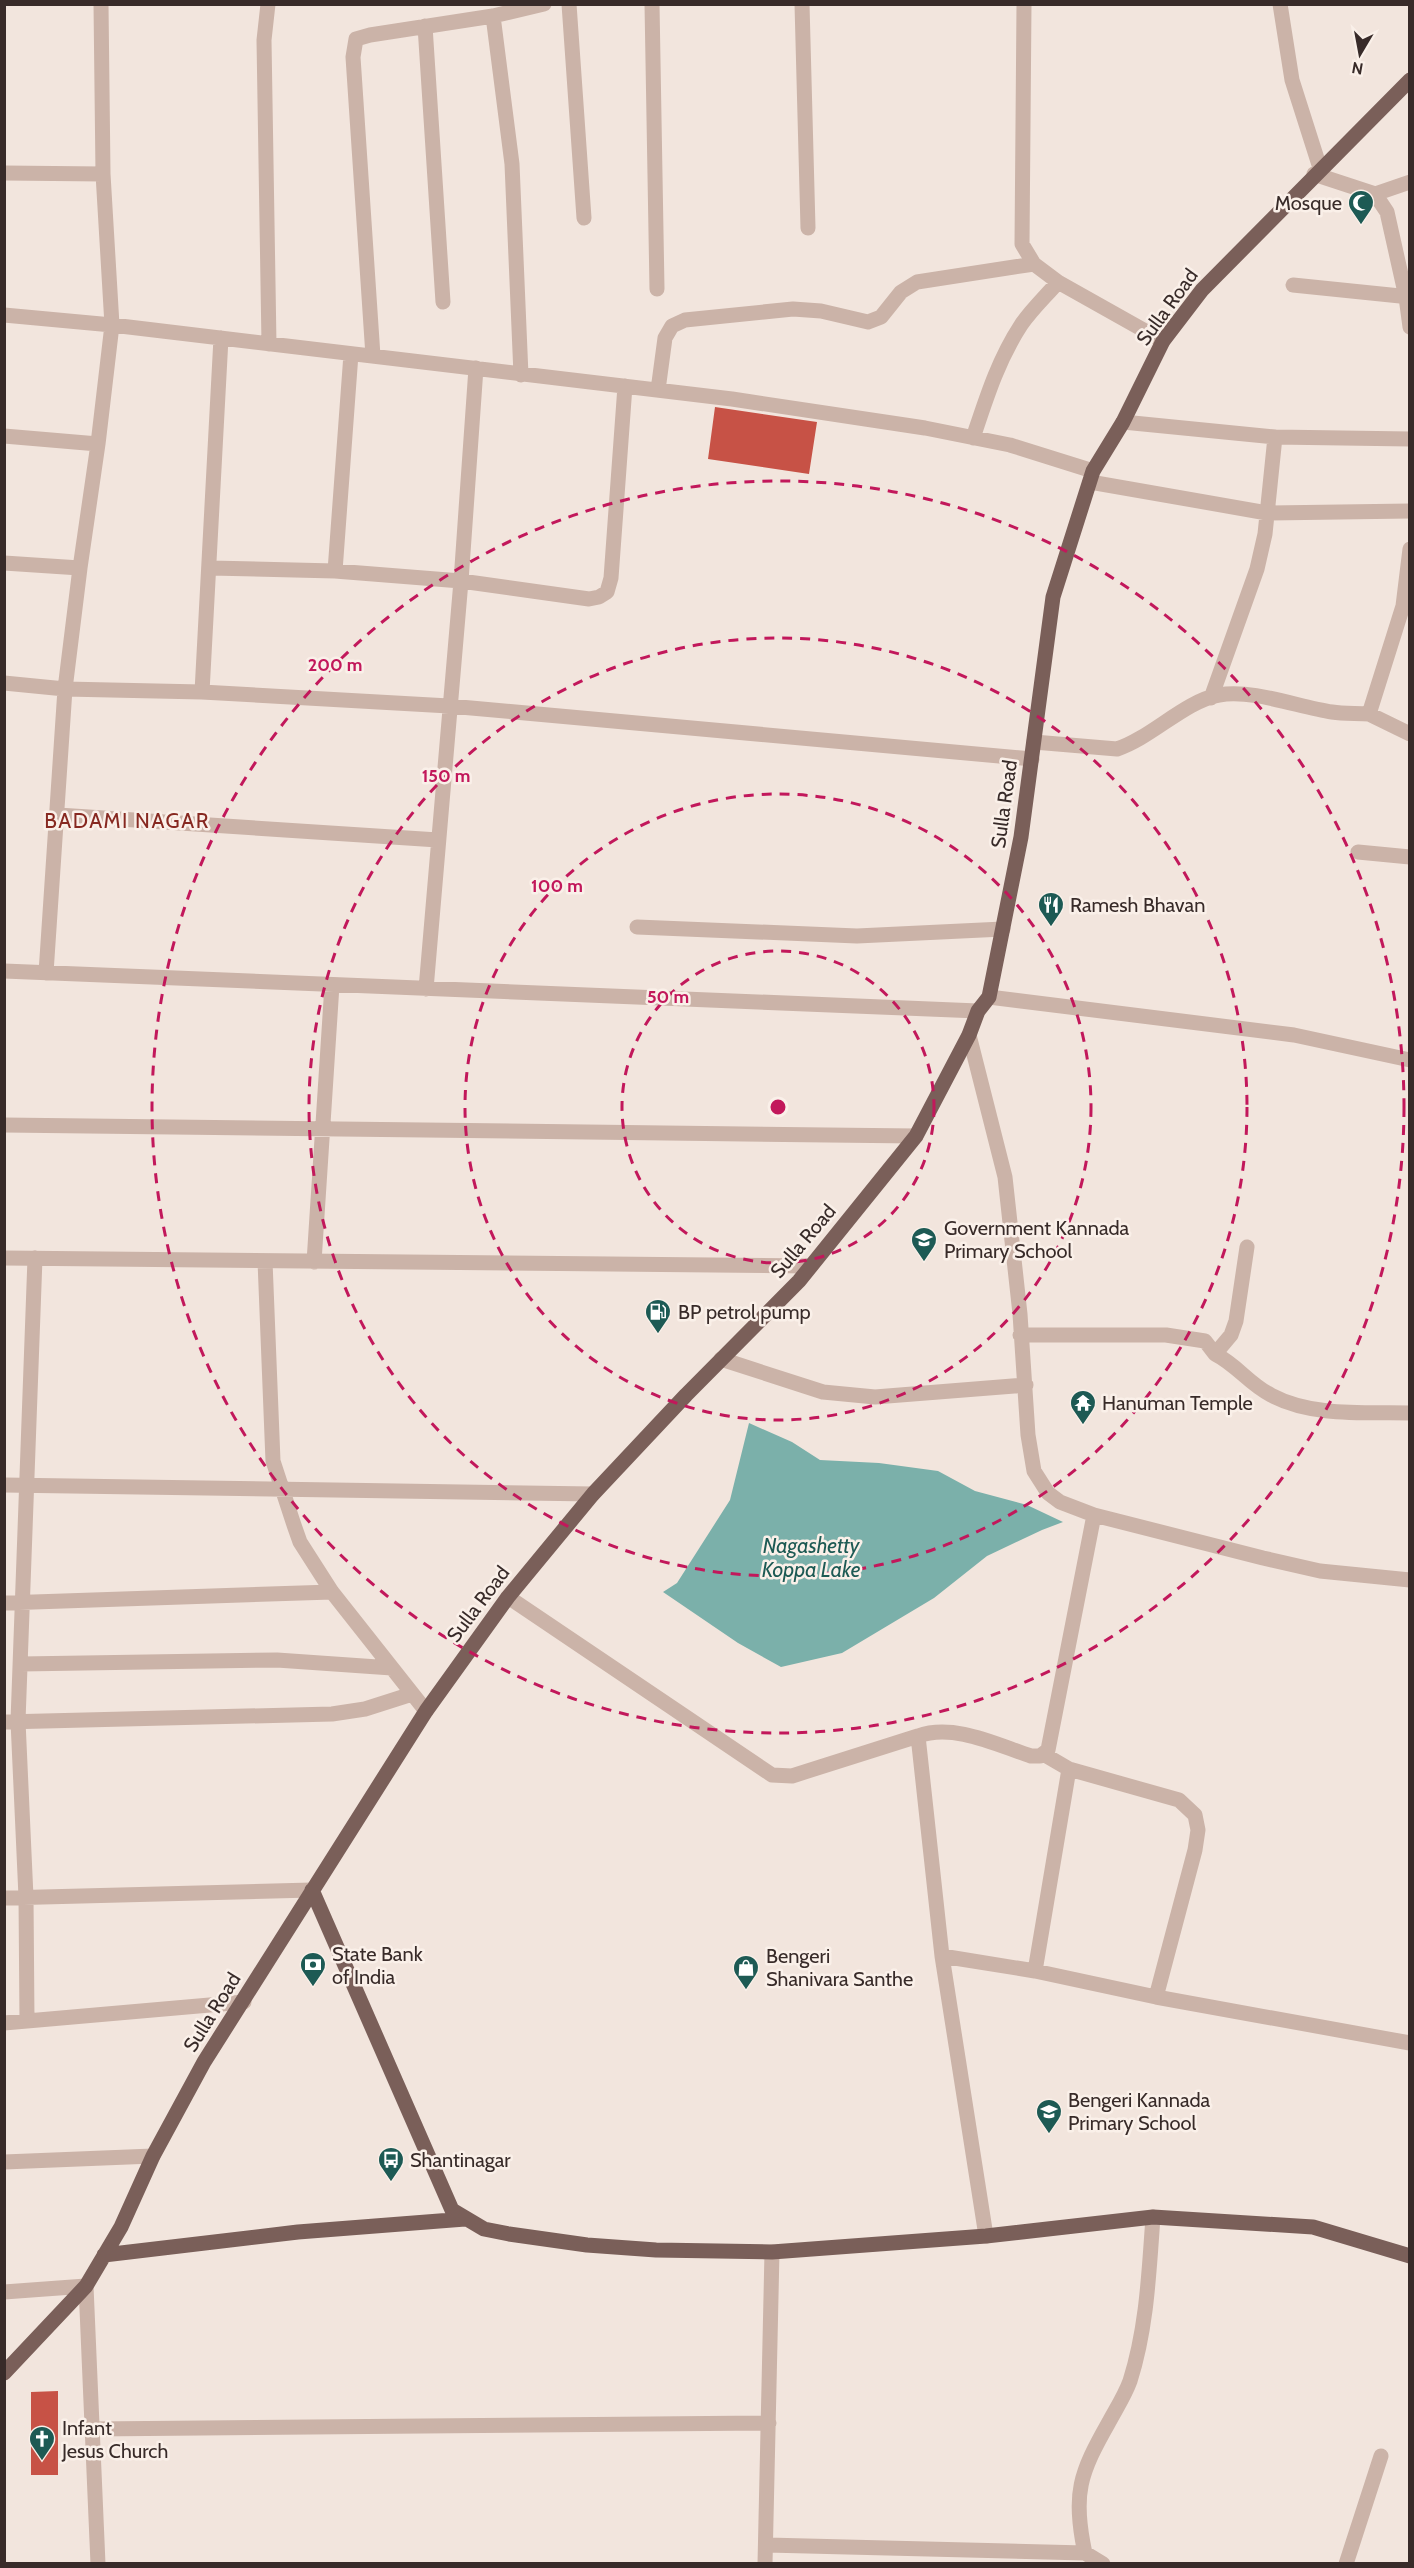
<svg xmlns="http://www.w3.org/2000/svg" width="1414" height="2568" viewBox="0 0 1414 2568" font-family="Cabin,sans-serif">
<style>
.water{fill:#7bb0aa}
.building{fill:#c75246}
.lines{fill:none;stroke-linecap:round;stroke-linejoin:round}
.minor{stroke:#cbb3a8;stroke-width:15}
.major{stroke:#7a5f59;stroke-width:15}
.ring{fill:none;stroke:#c2185b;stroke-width:3;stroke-dasharray:10 8}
.labels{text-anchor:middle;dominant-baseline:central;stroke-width:5;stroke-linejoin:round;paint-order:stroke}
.poi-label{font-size:20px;fill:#382b29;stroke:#faf0e9;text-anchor:start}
.street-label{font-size:20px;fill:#382b29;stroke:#faf0e9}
.neighbourhood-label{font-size:21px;letter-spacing:1.5px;fill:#872921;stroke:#faf0e9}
.water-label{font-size:21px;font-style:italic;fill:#1d5a54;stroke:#faf0e9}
.centre{fill:#c2185b;stroke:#faf0e9;stroke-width:3}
.ring-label{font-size:18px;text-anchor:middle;font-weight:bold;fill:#c2185b;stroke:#faf0e9;stroke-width:5;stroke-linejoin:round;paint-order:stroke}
</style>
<rect width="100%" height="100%" fill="#f2e5dd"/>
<path class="water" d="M 749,1423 L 792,1442 L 820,1460 L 879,1463 L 938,1471 L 975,1491 L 1027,1505 L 1063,1522 L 1042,1530 L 987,1556 L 934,1598 L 842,1653 L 781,1667 L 738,1643 L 663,1592 L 677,1583 L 730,1500 Z"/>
<path class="building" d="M 715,407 L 817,422 L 809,474 L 708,459 Z
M 58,2391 L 58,2475 L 31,2475 L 31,2392 Z"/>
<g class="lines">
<path class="minor" d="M 268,4 L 264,40 L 269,344
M 569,4 L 584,218
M 652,4 L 657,289
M 802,4 L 808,228
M 1024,4 L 1022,244 L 1034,264 L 1058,282 L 1163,341
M 1280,4 L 1292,80 L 1320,168
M 493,16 L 512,164 L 521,375
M 425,26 L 443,302
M 4,173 L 103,174
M 1314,174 L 1375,194 L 1410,182
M 1375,194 L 1387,212 L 1406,297 L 1410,327
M 1293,285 L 1410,297
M 4,315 L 112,325 L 732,399 L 925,428 L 1010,445 L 1093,471
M 373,356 L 353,57 L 356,39 L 370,35 L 493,16 L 544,4
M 658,390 L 665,338 L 672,326 L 685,320 L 793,309 L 821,311 L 868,322 L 881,317 L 901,292 L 917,282 L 1034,264
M 1123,422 L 1275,437 L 1410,439
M 4,436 L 98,444 L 112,325 L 103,174 L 101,4
M 973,438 C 986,399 998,360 1021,325 C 1031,310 1046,296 1058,282
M 1090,482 L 1267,513 L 1410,511
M 1410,549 L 1403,606 L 1369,714 L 1410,734
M 4,563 L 80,568 L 98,444
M 210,568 L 335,571 L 461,581 L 589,599 L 599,597 L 607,592 L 611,578 L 625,386
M 335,571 L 351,354
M 4,683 L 65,689 L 202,692 L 449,706 L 1032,759
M 202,692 L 221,338
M 1211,698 L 1257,569 L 1265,534 L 1275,437
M 1034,742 L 1117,749 C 1151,738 1185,701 1219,695 C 1253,689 1298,707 1332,712 C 1344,714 1357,713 1369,714
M 58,815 L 438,840
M 1358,852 L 1410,857
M 637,927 L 857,936 L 1003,929
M 4,971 L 978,1011
M 46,973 L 65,689 L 80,568
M 426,989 L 461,581 L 476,368
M 989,997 L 1294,1035 L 1410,1060
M 969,1035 L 1005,1177 L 1020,1314 L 1028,1435 L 1034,1471 L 1048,1493 L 1060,1502 L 1094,1515 L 1263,1558 L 1320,1571 L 1410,1580
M 4,1125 L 916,1136
M 4,1258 L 811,1266
M 265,1261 L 273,1461 L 294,1525 L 300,1542 L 332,1592 L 426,1711
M 314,1262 L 332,985
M 1020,1335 L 1166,1335 L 1205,1341 L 1215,1354 L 1231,1335 L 1236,1321 L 1247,1247
M 1215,1354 C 1237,1365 1249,1384 1271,1395 C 1312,1417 1365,1412 1410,1413
M 721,1359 L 823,1392 L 875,1397 L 1026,1385
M 4,1485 L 593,1494
M 508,1597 L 772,1775 L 792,1776 L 918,1736
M 4,1603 L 332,1592
M 21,1664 L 277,1660 L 392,1668
M 4,1722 L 332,1714 L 365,1709 L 412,1694
M 1069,1769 L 1179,1800 L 1195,1815 L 1198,1830 L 1195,1850 L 1156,1997
M 4,1898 L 312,1890
M 942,1956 L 1035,1971 L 1156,1997 L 1410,2043
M 1035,1971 L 1069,1769 L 1045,1755
M 27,2021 L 26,1897 L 18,1721 L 35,1258
M 4,2023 L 244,2002
M 4,2162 L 153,2156
M 986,2236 L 942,1956 L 918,1736 C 954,1723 997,1745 1031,1756 L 1040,1756 L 1048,1750 L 1094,1515
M 4,2292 L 86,2286 L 98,2564
M 92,2429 L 769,2423
M 767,2545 L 1085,2553
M 765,2564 L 772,2252
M 1103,2564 L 1085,2553 C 1072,2494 1080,2473 1109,2422 C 1116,2409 1125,2395 1130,2381 C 1147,2328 1149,2271 1153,2217
M 1346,2564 L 1381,2456"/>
<path class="major" d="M 312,1890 L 452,2210 L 484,2229 L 509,2234 L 587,2245 L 656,2250 L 772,2252 L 986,2236 L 1153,2217 L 1313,2227 L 1410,2256
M 104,2255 L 298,2232 L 465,2219
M 4,2373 L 86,2286 L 121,2227 L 153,2156 L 204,2062 L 426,1711 L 508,1597 L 593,1494 L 686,1395 L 799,1281 L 916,1136 L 969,1035 L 978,1011 L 989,997 L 1021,837 L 1053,597 L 1093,471 L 1123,422 L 1163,341 L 1202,290 L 1410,80"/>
</g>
<g class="ring">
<circle cx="778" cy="1107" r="156"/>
<circle cx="778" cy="1107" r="313"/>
<circle cx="778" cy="1107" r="469"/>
<circle cx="778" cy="1107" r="626"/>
</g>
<defs>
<symbol id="mosque-pin" viewBox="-11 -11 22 30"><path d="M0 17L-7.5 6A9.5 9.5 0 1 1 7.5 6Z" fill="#1d5a54" stroke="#faf0e9"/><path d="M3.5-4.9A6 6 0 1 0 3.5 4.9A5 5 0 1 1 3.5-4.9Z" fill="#fff"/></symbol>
<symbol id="restaurant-pin" viewBox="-11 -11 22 30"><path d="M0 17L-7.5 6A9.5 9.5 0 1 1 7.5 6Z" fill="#1d5a54" stroke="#faf0e9"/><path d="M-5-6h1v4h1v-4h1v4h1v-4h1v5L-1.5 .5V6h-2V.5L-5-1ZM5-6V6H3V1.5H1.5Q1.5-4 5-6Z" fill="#fff"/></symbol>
<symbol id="school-pin" viewBox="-11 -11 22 30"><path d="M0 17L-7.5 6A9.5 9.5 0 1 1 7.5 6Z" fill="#1d5a54" stroke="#faf0e9"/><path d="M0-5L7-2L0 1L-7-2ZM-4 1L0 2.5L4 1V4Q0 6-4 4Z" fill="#fff"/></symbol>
<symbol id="fuel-pin" viewBox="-11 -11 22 30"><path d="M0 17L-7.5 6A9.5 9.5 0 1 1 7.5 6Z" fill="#1d5a54" stroke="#faf0e9"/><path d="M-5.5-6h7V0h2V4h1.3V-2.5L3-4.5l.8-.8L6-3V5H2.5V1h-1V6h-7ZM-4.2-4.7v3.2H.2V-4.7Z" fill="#fff"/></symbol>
<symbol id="temple-pin" viewBox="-11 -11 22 30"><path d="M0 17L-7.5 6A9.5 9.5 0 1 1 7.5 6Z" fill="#1d5a54" stroke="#faf0e9"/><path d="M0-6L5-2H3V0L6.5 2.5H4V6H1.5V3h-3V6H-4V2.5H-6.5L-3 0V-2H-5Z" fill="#fff"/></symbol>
<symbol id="bank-pin" viewBox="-11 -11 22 30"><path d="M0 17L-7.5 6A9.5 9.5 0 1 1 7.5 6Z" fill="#1d5a54" stroke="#faf0e9"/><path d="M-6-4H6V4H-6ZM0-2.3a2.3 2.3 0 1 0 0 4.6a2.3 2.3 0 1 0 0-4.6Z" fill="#fff"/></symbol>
<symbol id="shop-pin" viewBox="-11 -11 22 30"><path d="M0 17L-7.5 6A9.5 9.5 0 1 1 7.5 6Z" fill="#1d5a54" stroke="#faf0e9"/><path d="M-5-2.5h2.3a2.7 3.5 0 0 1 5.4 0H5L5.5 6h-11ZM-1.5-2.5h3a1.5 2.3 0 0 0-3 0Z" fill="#fff"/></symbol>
<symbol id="bus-pin" viewBox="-11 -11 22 30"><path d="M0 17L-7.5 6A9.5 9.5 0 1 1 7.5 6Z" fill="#1d5a54" stroke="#faf0e9"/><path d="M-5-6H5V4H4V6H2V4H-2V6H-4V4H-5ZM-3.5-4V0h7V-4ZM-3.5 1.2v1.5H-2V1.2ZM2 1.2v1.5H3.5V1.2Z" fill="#fff"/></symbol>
<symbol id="church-pin" viewBox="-11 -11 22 30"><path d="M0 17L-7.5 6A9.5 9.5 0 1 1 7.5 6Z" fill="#1d5a54" stroke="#faf0e9"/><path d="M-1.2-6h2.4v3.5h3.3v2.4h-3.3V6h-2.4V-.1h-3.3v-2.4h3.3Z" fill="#fff"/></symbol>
</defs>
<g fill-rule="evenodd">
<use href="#mosque-pin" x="1346" y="188" width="30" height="40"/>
<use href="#restaurant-pin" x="1036" y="890" width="30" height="40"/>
<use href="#school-pin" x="909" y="1225" width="30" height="40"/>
<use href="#fuel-pin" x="643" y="1297" width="30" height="40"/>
<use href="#temple-pin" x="1068" y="1388" width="30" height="40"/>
<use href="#bank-pin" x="298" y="1950" width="30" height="40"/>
<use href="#shop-pin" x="731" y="1953" width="30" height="40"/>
<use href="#school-pin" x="1034" y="2097" width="30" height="40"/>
<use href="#bus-pin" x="376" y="2145" width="30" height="40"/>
<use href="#church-pin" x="27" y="2424" width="30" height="40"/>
</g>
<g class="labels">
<g class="poi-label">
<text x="1342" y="203" text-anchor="end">Mosque</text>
<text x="1070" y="905">Ramesh Bhavan</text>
<text x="944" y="1228">Government Kannada<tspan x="944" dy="23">Primary School</tspan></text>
<text x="678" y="1312">BP petrol pump</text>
<text x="1102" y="1403">Hanuman Temple</text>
<text x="332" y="1954">State Bank<tspan x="332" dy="23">of India</tspan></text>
<text x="766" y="1956">Bengeri<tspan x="766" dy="23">Shanivara Santhe</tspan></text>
<text x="1068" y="2100">Bengeri Kannada<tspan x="1068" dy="23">Primary School</tspan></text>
<text x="410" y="2160">Shantinagar</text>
<text x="62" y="2428">Infant<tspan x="62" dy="23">Jesus Church</tspan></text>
</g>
<g class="street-label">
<text transform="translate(1167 307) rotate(-54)">Sulla Road</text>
<text transform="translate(1004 804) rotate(-82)">Sulla Road</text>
<text transform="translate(803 1241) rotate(-50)">Sulla Road</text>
<text transform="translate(478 1604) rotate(-53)">Sulla Road</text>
<text transform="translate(212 2012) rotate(-58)">Sulla Road</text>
</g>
<g class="neighbourhood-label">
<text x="127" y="820">BADAMI NAGAR</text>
</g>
<g class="water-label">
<text x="811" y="1545">Nagashetty<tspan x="811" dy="24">Koppa Lake</tspan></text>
</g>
</g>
<circle cx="778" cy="1107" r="9" class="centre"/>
<g class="ring-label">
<text x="335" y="671">200 m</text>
<text x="446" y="782">150 m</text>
<text x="557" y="892">100 m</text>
<text x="668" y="1003">50 m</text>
</g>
<rect width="1414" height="2568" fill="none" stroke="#382b29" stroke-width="12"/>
<g transform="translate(1360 54) rotate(190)" stroke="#faf0e9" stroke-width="4.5" paint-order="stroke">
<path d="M0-4.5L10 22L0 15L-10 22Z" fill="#382b29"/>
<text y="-9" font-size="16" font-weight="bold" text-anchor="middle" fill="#382b29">N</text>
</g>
</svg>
